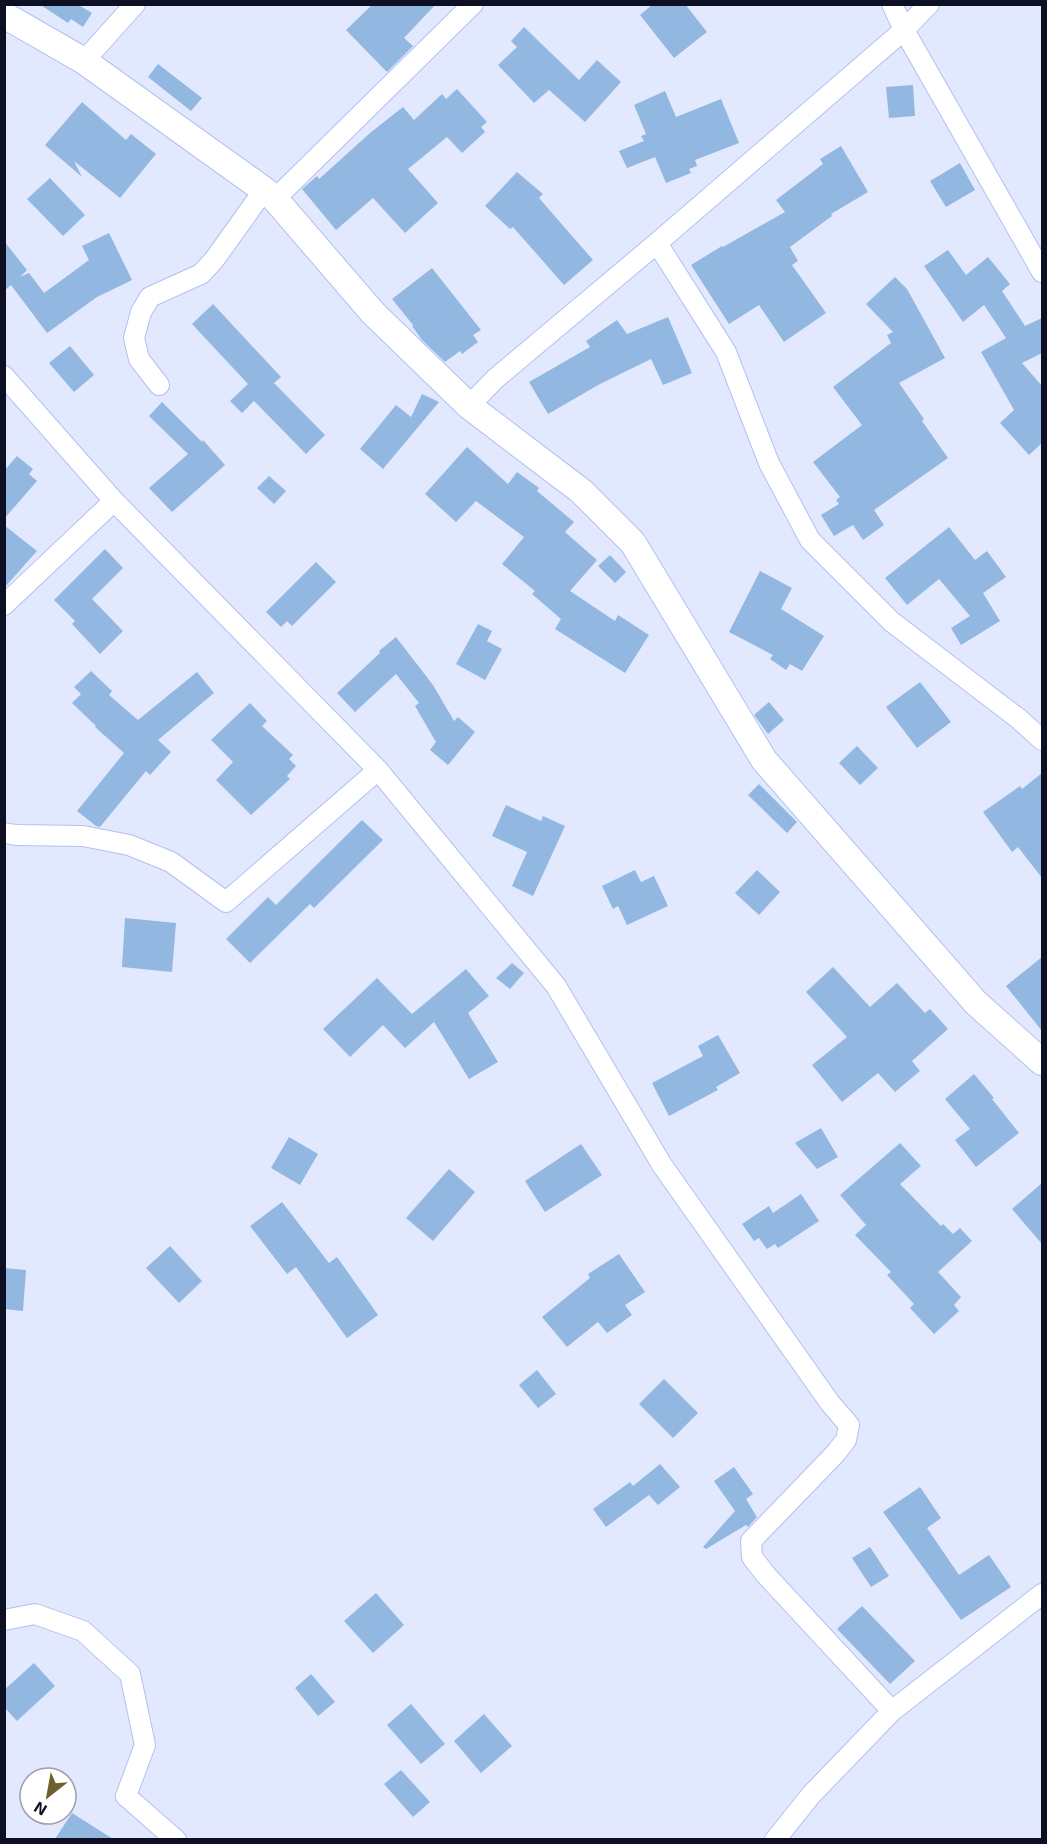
<svg xmlns="http://www.w3.org/2000/svg" width="1047" height="1844" viewBox="0 0 1047 1844" font-family="'Exo 2',sans-serif">
<style>
.building{fill:#92b7e1}
.lines{fill:none;stroke-linecap:round;stroke-linejoin:round}
.minor-casing{stroke:#b1c0f2;stroke-width:22}
.tertiary-casing{stroke:#b1c0f2;stroke-width:28}
.minor{stroke:#fff;stroke-width:20}
.tertiary{stroke:#fff;stroke-width:26}
</style>
<rect width="100%" height="100%" fill="#e2e9fe"/>
<path class="building" d="M 39,4 L 81,4 L 80,6 L 92,13 L 83,27 L 71,19 L 68,23 Z
M 373,4 L 436,4 L 404,38 L 413,46 L 387,72 L 346,30 Z
M 653,4 L 685,4 L 707,32 L 674,58 L 640,15 Z
M 524,27 L 579,80 L 597,60 L 621,82 L 585,122 L 549,90 L 534,103 L 498,65 L 517,47 L 511,41 Z
M 158,64 L 202,98 L 191,111 L 148,77 Z
M 913,85 L 915,116 L 889,118 L 886,87 Z
M 457,89 L 487,122 L 481,127 L 485,132 L 462,153 L 447,137 L 408,169 L 438,203 L 405,233 L 373,198 L 336,230 L 302,189 L 317,176 L 319,179 L 370,133 L 403,107 L 414,120 L 442,94 L 446,99 Z
M 665,91 L 676,117 L 721,99 L 739,143 L 695,160 L 697,166 L 689,169 L 691,173 L 666,183 L 655,157 L 627,168 L 619,151 L 644,141 L 641,136 L 646,134 L 634,105 Z
M 82,102 L 126,140 L 131,134 L 156,154 L 120,198 L 74,161 L 82,177 L 45,145 Z
M 841,146 L 868,192 L 831,214 L 832,216 L 790,247 L 798,261 L 792,265 L 826,313 L 784,342 L 759,305 L 729,324 L 691,265 L 722,246 L 723,247 L 785,212 L 776,200 L 823,164 L 820,159 Z
M 960,163 L 975,190 L 946,207 L 930,181 Z
M 517,172 L 543,194 L 539,198 L 593,260 L 564,285 L 513,227 L 510,229 L 485,206 Z
M 50,178 L 85,215 L 63,236 L 27,199 Z
M 109,233 L 132,280 L 97,297 L 47,333 L 11,285 L 4,291 L 4,241 L 27,270 L 20,277 L 29,273 L 44,293 L 89,260 L 82,246 Z
M 948,250 L 966,275 L 988,257 L 1010,284 L 1002,291 L 1025,326 L 1042,318 L 1042,353 L 1022,363 L 1042,386 L 1042,443 L 1029,455 L 1000,423 L 1014,410 L 981,352 L 1006,338 L 984,305 L 963,322 L 924,266 Z
M 432,268 L 481,330 L 473,335 L 478,342 L 462,354 L 460,351 L 445,362 L 422,340 L 412,326 L 413,325 L 392,299 Z
M 895,277 L 907,289 L 945,358 L 899,383 L 924,419 L 922,421 L 948,458 L 874,510 L 884,525 L 863,540 L 853,525 L 834,536 L 821,515 L 839,504 L 836,500 L 840,497 L 813,462 L 862,425 L 833,387 L 891,343 L 887,335 L 893,332 L 866,304 Z
M 213,304 L 281,377 L 274,383 L 325,435 L 306,454 L 254,401 L 242,413 L 230,401 L 248,384 L 192,324 Z
M 668,317 L 692,373 L 663,385 L 651,359 L 600,384 L 548,414 L 529,382 L 590,347 L 586,341 L 617,320 L 627,334 Z
M 70,346 L 94,375 L 74,392 L 49,363 Z
M 422,394 L 439,402 L 383,469 L 360,449 L 396,405 L 411,417 Z
M 162,402 L 202,442 L 203,440 L 225,465 L 172,512 L 149,488 L 188,454 L 149,416 Z
M 467,447 L 508,484 L 517,472 L 539,488 L 537,491 L 574,522 L 565,532 L 597,560 L 570,591 L 615,621 L 618,615 L 649,635 L 625,673 L 555,629 L 561,619 L 532,594 L 535,591 L 502,564 L 524,537 L 476,501 L 456,522 L 425,494 Z
M 17,456 L 33,469 L 29,474 L 37,481 L 4,519 L 4,471 Z
M 269,476 L 286,491 L 274,504 L 257,488 Z
M 4,525 L 37,551 L 4,588 Z
M 949,527 L 975,560 L 987,551 L 1006,577 L 983,593 L 1000,621 L 961,645 L 951,628 L 970,616 L 939,579 L 907,605 L 885,578 Z
M 105,549 L 123,568 L 92,599 L 123,631 L 100,654 L 72,624 L 75,621 L 54,600 Z
M 610,555 L 626,572 L 615,583 L 598,566 Z
M 316,562 L 336,582 L 292,626 L 287,621 L 281,627 L 266,612 Z
M 760,571 L 792,588 L 781,609 L 824,636 L 802,671 L 790,664 L 786,670 L 770,659 L 773,655 L 729,632 Z
M 478,624 L 492,631 L 487,641 L 502,649 L 485,680 L 456,664 Z
M 396,637 L 433,685 L 454,721 L 458,717 L 475,732 L 448,765 L 430,750 L 436,742 L 415,706 L 419,703 L 396,674 L 355,712 L 337,693 L 380,653 L 379,651 Z
M 91,671 L 112,691 L 109,695 L 138,720 L 197,672 L 214,693 L 158,740 L 171,752 L 150,775 L 146,771 L 100,827 L 96,826 L 77,811 L 124,753 L 95,727 L 96,726 L 72,703 L 81,694 L 74,687 Z
M 920,682 L 951,722 L 917,748 L 886,707 Z
M 769,702 L 784,720 L 768,734 L 754,715 Z
M 250,703 L 267,721 L 262,726 L 293,755 L 289,759 L 296,766 L 287,776 L 290,779 L 251,815 L 216,780 L 233,762 L 211,740 Z
M 857,746 L 878,768 L 860,785 L 839,763 Z
M 1042,773 L 1042,878 L 1018,847 L 1012,852 L 983,812 L 1020,786 L 1022,789 Z
M 759,784 L 797,822 L 787,833 L 748,795 Z
M 506,805 L 541,821 L 543,816 L 565,826 L 533,896 L 512,886 L 527,852 L 492,836 Z
M 362,820 L 383,840 L 314,908 L 310,904 L 250,963 L 226,939 L 268,897 L 276,905 Z
M 635,870 L 641,882 L 654,876 L 668,906 L 627,925 L 618,906 L 613,909 L 602,886 Z
M 757,870 L 780,892 L 759,915 L 735,893 Z
M 125,918 L 176,923 L 172,972 L 122,967 Z
M 1042,957 L 1042,1031 L 1006,986 Z
M 512,963 L 524,973 L 510,989 L 496,978 Z
M 833,967 L 870,1007 L 897,983 L 925,1013 L 930,1009 L 948,1029 L 912,1061 L 920,1071 L 895,1092 L 878,1073 L 842,1102 L 812,1065 L 847,1037 L 806,992 Z
M 466,969 L 489,996 L 468,1013 L 498,1062 L 469,1079 L 434,1022 L 405,1048 L 383,1025 L 350,1057 L 323,1029 L 377,978 L 412,1014 Z
M 718,1035 L 740,1073 L 716,1087 L 718,1090 L 669,1116 L 652,1083 L 703,1056 L 698,1046 Z
M 974,1074 L 994,1098 L 992,1099 L 1019,1133 L 976,1167 L 955,1140 L 970,1129 L 945,1099 Z
M 821,1128 L 838,1157 L 817,1169 L 795,1143 Z
M 289,1137 L 318,1154 L 300,1185 L 271,1168 Z
M 900,1143 L 921,1166 L 900,1184 L 941,1226 L 943,1224 L 953,1234 L 960,1228 L 972,1241 L 938,1272 L 961,1297 L 954,1305 L 959,1311 L 934,1334 L 910,1308 L 914,1304 L 887,1275 L 891,1272 L 855,1235 L 866,1225 L 840,1195 Z
M 581,1144 L 602,1175 L 545,1212 L 525,1181 Z
M 449,1169 L 475,1192 L 433,1241 L 406,1218 Z
M 1042,1183 L 1042,1244 L 1012,1209 Z
M 801,1194 L 819,1221 L 778,1248 L 775,1244 L 767,1249 L 759,1238 L 754,1241 L 742,1224 L 769,1206 L 773,1213 Z
M 282,1202 L 329,1263 L 337,1257 L 378,1315 L 347,1338 L 296,1267 L 287,1274 L 250,1226 Z
M 170,1246 L 202,1281 L 179,1303 L 146,1268 Z
M 619,1254 L 645,1292 L 625,1305 L 632,1315 L 607,1333 L 598,1322 L 567,1347 L 542,1317 L 590,1278 L 588,1274 Z
M 4,1268 L 26,1270 L 23,1311 L 4,1309 Z
M 537,1370 L 556,1394 L 538,1408 L 519,1385 Z
M 664,1379 L 698,1413 L 673,1438 L 639,1404 Z
M 660,1464 L 680,1487 L 658,1505 L 649,1495 L 606,1527 L 593,1509 L 630,1482 L 633,1486 Z
M 734,1467 L 753,1494 L 746,1499 L 757,1517 L 748,1527 L 746,1525 L 706,1549 L 703,1547 L 735,1511 L 714,1481 Z
M 920,1487 L 941,1518 L 927,1528 L 959,1575 L 989,1555 L 1011,1587 L 961,1620 L 883,1512 Z
M 870,1547 L 889,1576 L 871,1587 L 852,1558 Z
M 376,1593 L 404,1625 L 373,1653 L 344,1621 Z
M 862,1606 L 915,1661 L 890,1684 L 837,1629 Z
M 34,1663 L 55,1686 L 17,1721 L 4,1707 L 4,1690 Z
M 311,1674 L 335,1702 L 318,1716 L 295,1688 Z
M 411,1704 L 445,1744 L 421,1764 L 387,1725 Z
M 484,1714 L 512,1746 L 481,1773 L 454,1741 Z
M 401,1770 L 430,1802 L 413,1817 L 384,1784 Z
M 72,1813 L 113,1839 L 55,1839 Z"/>
<g class="lines">
<defs>
<path id="minor" d="M 892,4 L 904,30 L 1042,272
M 84,61 L 135,4
M 275,199 L 473,4
M 657,243 L 726,352 L 769,463 L 810,540 L 892,622 L 1019,719 L 1042,740
M 4,376 L 114,501 L 378,770 L 556,986 L 662,1165 L 830,1403 L 849,1425 L 846,1440 L 835,1454 L 751,1541 L 752,1557 L 766,1575 L 892,1711
M 159,385 L 139,359 L 134,338 L 141,312 L 150,297 L 201,274 L 214,260 L 264,190
M 469,406 L 495,379 L 657,243 L 904,30 L 929,4
M 4,605 L 114,501
M 4,833 L 16,835 L 83,836 L 129,845 L 171,862 L 226,902 L 378,770
M 4,1620 L 35,1614 L 83,1631 L 130,1674 L 145,1745 L 126,1796 L 176,1840
M 775,1840 L 811,1795 L 892,1711 L 1042,1594"/>
<path id="tertiary" d="M 4,15 L 84,61 L 264,190 L 275,199 L 373,313 L 469,406 L 581,491 L 633,543 L 764,760 L 976,1003 L 1042,1062"/>
</defs>
<use href="#minor" class="minor-casing"/>
<use href="#tertiary" class="tertiary-casing"/>
<use href="#minor" class="minor"/>
<use href="#tertiary" class="tertiary"/>
</g>
<rect width="1047" height="1844" fill="none" stroke="#0c1022" stroke-width="12"/>
<g transform="translate(48 1796) rotate(211)"><circle r="28" fill="#ffffff" stroke="#9e9fa7" stroke-width="1.5"/>
<path d="M0-4.5L10 22L0 15L-10 22Z" fill="#6f5f2c"/>
<text y="-9" font-size="16" font-weight="bold" text-anchor="middle" fill="#0c1022">N</text>
</g>
</svg>
